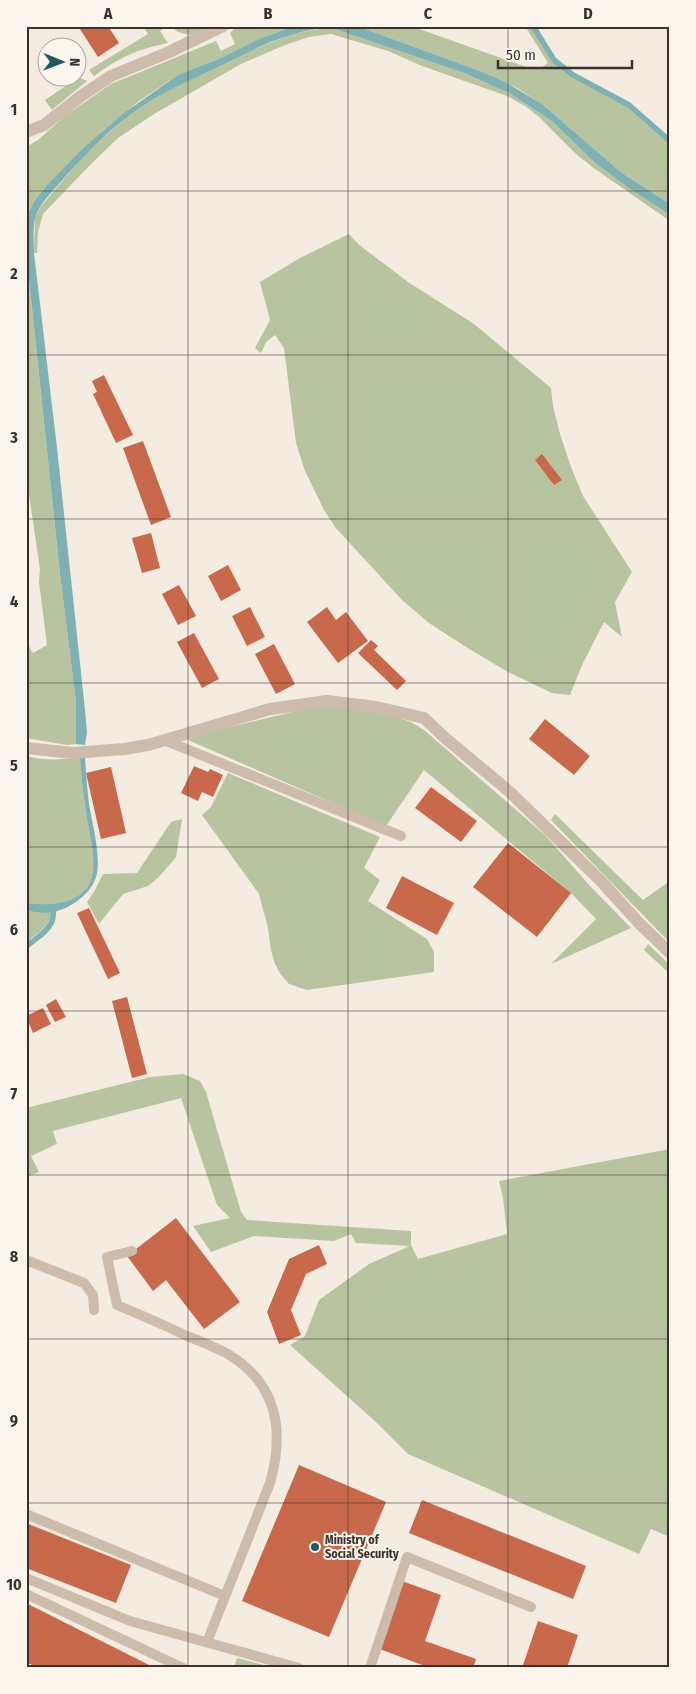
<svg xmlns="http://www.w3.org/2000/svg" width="696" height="1694" viewBox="0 0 696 1694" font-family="'Fira Sans Condensed',sans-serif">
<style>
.green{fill:#b8c4a0}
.water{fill:#7fb0b2}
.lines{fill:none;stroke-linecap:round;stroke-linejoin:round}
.stream{stroke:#7fb0b2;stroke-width:5.5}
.building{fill:#c8694b}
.service{stroke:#cdbbac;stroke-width:10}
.minor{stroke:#cdbbac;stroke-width:12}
.grid{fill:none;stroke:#3b302b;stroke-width:1;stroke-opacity:0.55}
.poi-dot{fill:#1f5a5e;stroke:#fbf5ee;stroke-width:2}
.labels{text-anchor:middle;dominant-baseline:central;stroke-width:4;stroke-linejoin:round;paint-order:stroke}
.poi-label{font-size:12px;font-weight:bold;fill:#3b302b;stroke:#fbf5ee;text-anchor:start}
.neatline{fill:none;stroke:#3b302b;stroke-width:2}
.grid-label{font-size:16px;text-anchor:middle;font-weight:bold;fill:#3b302b}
</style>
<rect width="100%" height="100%" fill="#f4ebe1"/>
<path class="green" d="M 143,26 L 168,26 L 160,31 L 168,43 C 137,49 119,58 94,76 L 89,70 L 148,34 Z
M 170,26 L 211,26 L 190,35 L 178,32 Z
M 237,26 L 294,26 L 259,39 L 221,58 L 178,75 L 139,101 L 82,149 L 47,185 L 34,201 L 29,212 L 26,224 L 26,147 L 38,140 L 66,115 L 111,84 L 216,41 L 221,51 L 235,44 L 230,33 Z
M 357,26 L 411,26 L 529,68 L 541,68 L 548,63 L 525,26 L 532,26 L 553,61 L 572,76 L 628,106 L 670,143 L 670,204 L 622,173 L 542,104 L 517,88 L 480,71 Z
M 329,27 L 464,73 L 509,93 L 553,122 L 594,162 L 630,189 L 670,215 L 670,221 L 595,169 L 576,154 L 539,117 L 525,106 L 507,96 L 422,66 L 388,51 L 331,34 L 309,37 L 285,45 L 241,64 L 154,114 L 118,138 L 91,164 L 43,214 L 38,232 L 37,253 L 34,253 L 35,217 L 41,206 L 87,152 L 128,116 L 143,105 L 180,84 L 245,53 L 292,34 Z
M 79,77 L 87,81 L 52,110 L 45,100 Z
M 349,234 L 358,244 L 408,282 L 474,324 L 551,388 L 553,406 L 560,434 L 571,467 L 583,496 L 632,572 L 615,602 L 622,637 L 604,622 L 582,665 L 570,695 L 552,693 L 506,671 L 466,647 L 429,623 L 402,600 L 335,527 L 324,510 L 305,471 L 296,443 L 284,348 L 275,335 L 266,342 L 261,353 L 255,348 L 270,320 L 260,282 L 300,258 Z
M 26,251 L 60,574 L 76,702 L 76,744 L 67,745 L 26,738 L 26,641 L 33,653 L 47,645 L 39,582 L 40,569 L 26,474 Z
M 331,705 L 393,716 L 411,722 L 424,730 L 545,835 L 589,885 L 631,928 L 551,964 L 596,919 L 573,895 L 424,770 L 386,826 L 188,740 L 206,733 L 317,706 Z
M 26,756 C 47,761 59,760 80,757 C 81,778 84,798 87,819 C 90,837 96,858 92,876 C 85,905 49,906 26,903 Z
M 228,773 L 380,837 L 364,868 L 380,880 L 368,901 L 427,939 L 434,952 L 434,972 L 307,990 L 289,984 L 281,975 L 275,964 L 271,950 L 268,928 L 259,894 L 202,815 L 211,807 Z
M 555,814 L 643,900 L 670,881 L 670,943 L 551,820 Z
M 182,819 L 176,857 L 159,877 L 148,886 L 123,894 L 99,924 L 87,902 L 95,890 L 103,874 L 137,873 L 171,822 Z
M 26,910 L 52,913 C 48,928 37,933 26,943 Z
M 648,944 L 670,965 L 670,974 L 644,950 Z
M 183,1074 L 200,1081 L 206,1092 L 241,1212 L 247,1220 L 411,1231 L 411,1245 L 418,1259 L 507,1234 L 503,1198 L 499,1181 L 670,1149 L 670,1537 L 651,1529 L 639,1554 L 408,1454 L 377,1423 L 290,1345 L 305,1336 L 319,1300 L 369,1264 L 410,1246 L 356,1243 L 351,1234 L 334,1241 L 254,1236 L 211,1252 L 193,1226 L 230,1218 L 217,1205 L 181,1098 L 53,1131 L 57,1144 L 31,1156 L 39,1172 L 26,1177 L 26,1108 L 150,1077 Z
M 237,1658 L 275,1668 L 234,1668 Z"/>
<path class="water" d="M 294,26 L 357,26 L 480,71 L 505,82 L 542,104 L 622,173 L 670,204 L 670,215 L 630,189 L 594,162 L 553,122 L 509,93 L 464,73 L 329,27 C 288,32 262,45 226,63 C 197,77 168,89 141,107 C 113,126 89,150 66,176 C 56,188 42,200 36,215 C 32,226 34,241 34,253 L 57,448 L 85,710 L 87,732 L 85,745 L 76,744 L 76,702 L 60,574 L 26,251 L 26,224 L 29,212 L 34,201 L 47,185 L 82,149 L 124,113 L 178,75 L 221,58 L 259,39 Z
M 80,757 L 85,757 C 86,773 87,788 89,804 C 92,822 102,859 96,877 C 91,894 70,909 53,912 C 45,914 35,912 26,910 L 26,903 C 49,906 85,905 92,876 C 96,858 90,837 87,819 C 84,798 81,778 80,757 Z"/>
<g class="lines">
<path class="stream" d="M 533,26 L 554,60 L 573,75 L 629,105 L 670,141
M 26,947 C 34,939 46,934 51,923 C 54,919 53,912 54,907"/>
</g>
<path class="building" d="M 78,26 L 108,26 L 119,43 L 98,57 Z
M 104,375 L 133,435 L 116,443 L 93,394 L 97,392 L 92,381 Z
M 143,441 L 171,517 L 151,525 L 123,448 Z
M 542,454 L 562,480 L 554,485 L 535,460 Z
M 151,533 L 160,568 L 142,573 L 132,538 Z
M 228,565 L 241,590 L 221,601 L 208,576 Z
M 179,585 L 196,616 L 178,625 L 162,594 Z
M 250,607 L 265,637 L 247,646 L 232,616 Z
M 327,607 L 336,620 L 346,612 L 368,641 L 338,663 L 307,622 Z
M 194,633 L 219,679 L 202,688 L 177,642 Z
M 371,640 L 378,646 L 374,650 L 406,681 L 397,690 L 358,653 Z
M 274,644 L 295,684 L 276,694 L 255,654 Z
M 545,719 L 590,756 L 574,775 L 529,739 Z
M 194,766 L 208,772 L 210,769 L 223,775 L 213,797 L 202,792 L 198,801 L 181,793 Z
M 111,767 L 126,833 L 101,839 L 86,773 Z
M 431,787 L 477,821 L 461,842 L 415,808 Z
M 508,843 L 571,893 L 537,937 L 473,887 Z
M 402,876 L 454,903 L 437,935 L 386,908 Z
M 89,908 L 120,973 L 108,979 L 77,913 Z
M 127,997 L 147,1074 L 132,1078 L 112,1001 Z
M 56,999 L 66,1017 L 55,1022 L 46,1005 Z
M 43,1008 L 51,1024 L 33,1033 L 26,1016 Z
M 176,1218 L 240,1302 L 204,1329 L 166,1280 L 153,1291 L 127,1256 Z
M 319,1245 L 327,1264 L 306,1274 L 291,1310 L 301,1335 L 279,1344 L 267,1312 L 289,1259 Z
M 299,1465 L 386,1502 L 329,1637 L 242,1601 Z
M 422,1500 L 586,1566 L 573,1599 L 409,1533 Z
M 26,1523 L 131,1565 L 116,1603 L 26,1568 Z
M 402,1581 L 441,1595 L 425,1641 L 476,1659 L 473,1668 L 430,1668 L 377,1648 Z
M 26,1603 L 155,1668 L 38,1668 L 26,1662 Z
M 538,1621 L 578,1635 L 567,1668 L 522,1668 Z"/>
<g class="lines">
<path class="service" d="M 164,740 L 401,836
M 132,1251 L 107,1257 L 117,1305 C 141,1315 164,1325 187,1336 C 200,1341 214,1347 226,1353 C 277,1382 285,1430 270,1483 L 207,1642
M 26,1260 L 84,1283 L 93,1295 L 94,1310
M 26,1514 L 225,1596
M 26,1578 L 130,1621 L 299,1668
M 26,1594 L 183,1668
M 370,1668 L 407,1557 L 531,1607"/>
<path class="minor" d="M 26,132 L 44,125 L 81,96 L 111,76 L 167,53 L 223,26
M 26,748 L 73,753 L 124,749 L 148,745 L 270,709 L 327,701 L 376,707 L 424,718 L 444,737 L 511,793 L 601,881 L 639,923 L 670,953"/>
</g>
<path class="grid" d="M 188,26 L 188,1668M 348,26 L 348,1668M 508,26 L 508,1668M 26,191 L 670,191M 26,355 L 670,355M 26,519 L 670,519M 26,683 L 670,683M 26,847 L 670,847M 26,1011 L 670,1011M 26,1175 L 670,1175M 26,1339 L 670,1339M 26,1503 L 670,1503"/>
<circle class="poi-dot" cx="315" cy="1547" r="5"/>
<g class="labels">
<g class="poi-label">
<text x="325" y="1540">Ministry of<tspan x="325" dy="14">Social Security</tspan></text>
</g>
</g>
<rect width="696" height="1694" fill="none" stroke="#fbf5ee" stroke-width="55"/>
<g transform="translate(62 62) rotate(91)"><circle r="24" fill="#fbf5ee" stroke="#aea6a0"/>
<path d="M0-4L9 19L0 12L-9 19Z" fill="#1f5a5e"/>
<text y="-8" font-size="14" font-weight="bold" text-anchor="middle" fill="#3b302b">N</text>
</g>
<path d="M498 60v8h134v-8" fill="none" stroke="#3b302b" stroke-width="2.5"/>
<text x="506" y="60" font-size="15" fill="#3b302b" stroke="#fbf5ee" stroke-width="4" paint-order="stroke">50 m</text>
<rect x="28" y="28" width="640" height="1638" class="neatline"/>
<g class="grid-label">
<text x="108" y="19">A</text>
<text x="268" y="19">B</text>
<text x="428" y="19">C</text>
<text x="588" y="19">D</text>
<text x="14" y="115">1</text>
<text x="14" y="279">2</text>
<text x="14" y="443">3</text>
<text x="14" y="607">4</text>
<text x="14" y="771">5</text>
<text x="14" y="935">6</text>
<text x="14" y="1099">7</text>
<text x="14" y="1262">8</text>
<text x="14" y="1426">9</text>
<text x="14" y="1590">10</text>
</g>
</svg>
